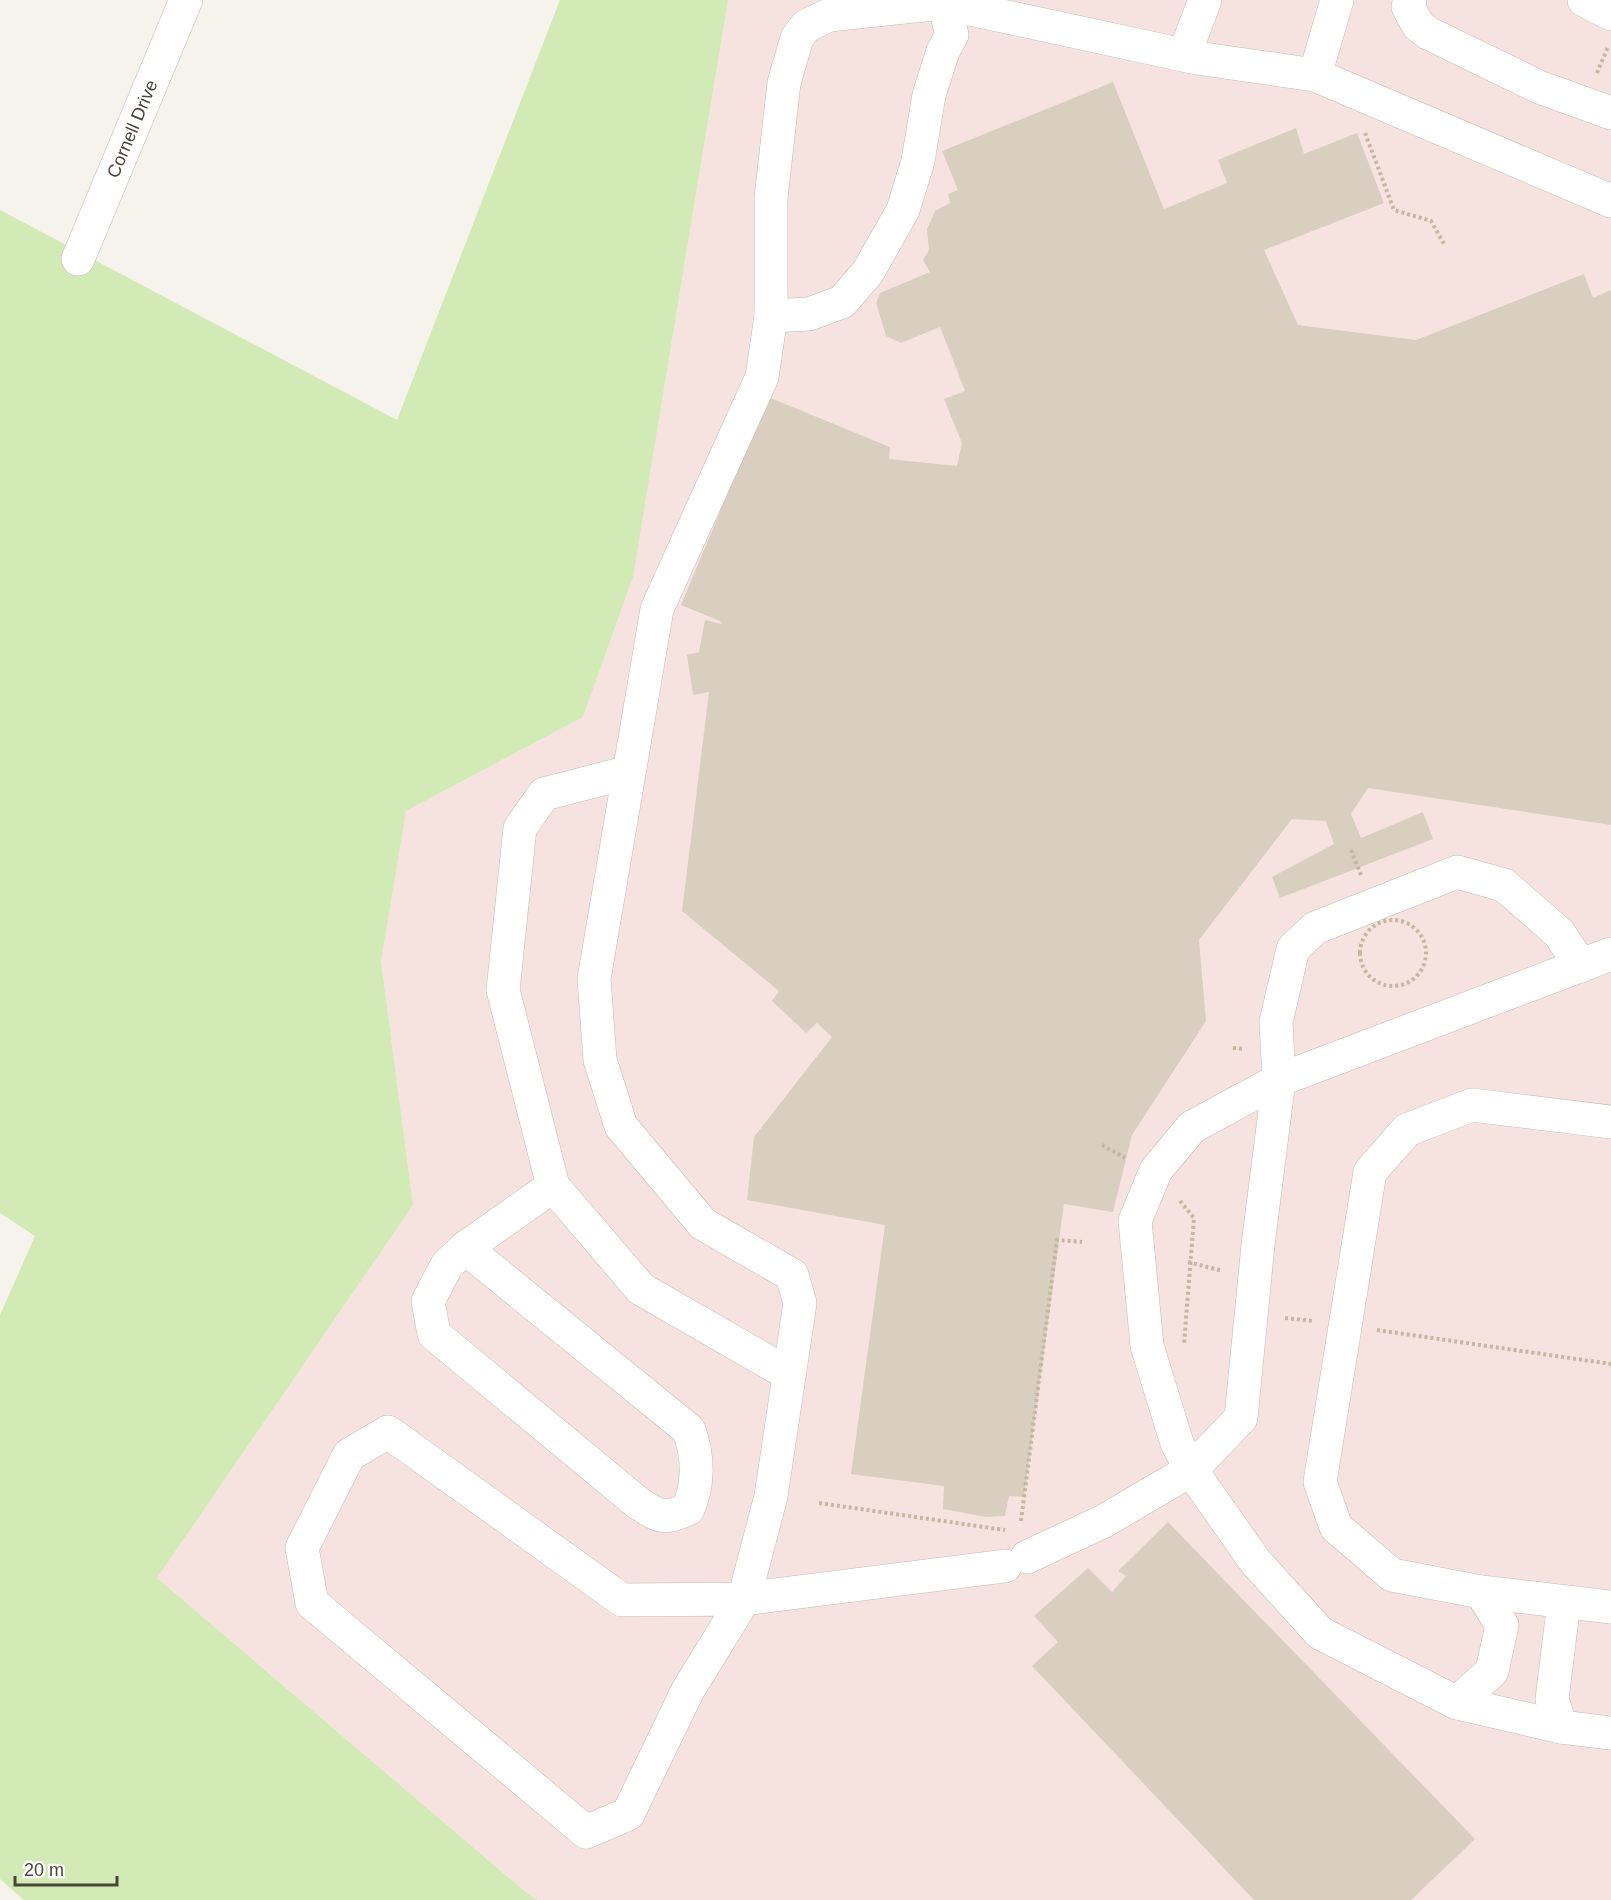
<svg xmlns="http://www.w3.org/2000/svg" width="1611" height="1900" viewBox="0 0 1611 1900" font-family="Arial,sans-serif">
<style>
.medical{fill:#f6e3e0}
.green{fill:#d2eab5}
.building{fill:#d8cfc1}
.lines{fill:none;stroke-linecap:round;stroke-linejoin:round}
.minor-casing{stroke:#c2bbae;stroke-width:34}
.path{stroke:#c4b79f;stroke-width:4;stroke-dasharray:3 3;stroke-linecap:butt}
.minor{stroke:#fff;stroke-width:33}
.labels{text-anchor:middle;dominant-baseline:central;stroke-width:6;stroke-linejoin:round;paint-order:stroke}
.street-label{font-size:18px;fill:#4b4439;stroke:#fff}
</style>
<rect width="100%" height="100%" fill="#f6f3ec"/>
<path class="medical" d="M 728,0 L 1611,0 L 1611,1900 L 538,1900 L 529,1895 L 157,1578 L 413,1205 L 381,961 L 406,811 L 583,717 L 633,577 Z"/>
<path class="green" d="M 560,0 L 728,0 L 633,577 L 583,717 L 406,811 L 381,961 L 413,1205 L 157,1578 L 529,1895 L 538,1900 L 24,1900 L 0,1879 L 0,1315 L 35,1236 L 0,1213 L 0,210 L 397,420 Z"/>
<path class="building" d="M 1113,82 L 1164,209 L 1227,183 L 1218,160 L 1296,128 L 1304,154 L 1357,133 L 1384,203 L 1264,250 L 1298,325 L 1416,340 L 1584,274 L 1593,298 L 1611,290 L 1611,825 L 1368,788 L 1351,814 L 1361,838 L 1423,812 L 1433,839 L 1280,898 L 1272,877 L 1334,844 L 1326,821 L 1292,819 L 1199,940 L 1206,1021 L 1132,1135 L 1113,1212 L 1064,1204 L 1024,1497 L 1009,1496 L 1005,1516 L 986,1517 L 943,1509 L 944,1486 L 851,1474 L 885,1225 L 747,1200 L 754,1137 L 832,1037 L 817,1023 L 806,1033 L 772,1001 L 779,991 L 682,911 L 709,692 L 693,695 L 687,655 L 699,652 L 705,620 L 722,624 L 720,621 L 681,605 L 768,397 L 890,447 L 889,459 L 957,466 L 962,443 L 944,399 L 965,391 L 940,327 L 901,343 L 886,336 L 876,303 L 880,293 L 930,272 L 923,260 L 929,250 L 927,229 L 935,211 L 950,203 L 948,194 L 958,190 L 942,151 Z
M 1168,1522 L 1475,1839 L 1411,1900 L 1254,1900 L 1032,1666 L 1058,1642 L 1034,1616 L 1088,1568 L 1112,1592 L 1126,1576 L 1118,1571 Z"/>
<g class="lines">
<defs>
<g id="minor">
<path d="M 1410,0 L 1408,7 L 1418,25 L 1428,33 L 1539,87 L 1611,113"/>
<path d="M 1584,0 L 1611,14"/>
<path d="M 1184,55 L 1205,0"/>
<path d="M 1315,75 L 1337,0"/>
<path id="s1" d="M 78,259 L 186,0"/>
<path d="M 771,316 L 809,314 L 842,302 L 868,272 L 903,210 L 918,161 L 929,95 L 943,51 L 952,35 L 943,0"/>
<path d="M 629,772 L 544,794 L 520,828 L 503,990 L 553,1186 L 641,1289 L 789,1374"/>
<path d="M 1611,954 L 1279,1080 L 1192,1127 L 1156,1170 L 1135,1221 L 1147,1346 L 1177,1443 L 1191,1470 L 1255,1561 L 1320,1633 L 1457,1703 L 1561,1727 L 1611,1733"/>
<path d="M 1611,1122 L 1472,1105 L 1407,1130 L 1370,1172 L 1320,1482 L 1336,1527 L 1392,1575 L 1481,1592 L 1611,1607"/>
<path d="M 465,1248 L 689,1430 C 698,1456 699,1484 688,1509 C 663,1520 660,1517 638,1503 L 434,1334 L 428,1301 L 447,1265 L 465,1248 L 553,1186"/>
<path d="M 1027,1557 L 1104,1521 L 1191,1470 L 1241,1418 L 1258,1245 L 1279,1080 L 1276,1022 L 1293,949 L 1315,928 L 1457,872 L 1504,885 L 1559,933 L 1581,966"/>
<path d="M 1005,1566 L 744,1599 L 622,1600 L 388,1432 L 349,1455 L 302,1548 L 312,1603 L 586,1832 L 628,1814 L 688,1690 L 744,1599 L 771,1496 L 800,1303 L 792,1275 L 703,1224 L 621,1126 L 600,1060 L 594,979 L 657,609 L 762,377 L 771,316 L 771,198 L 784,83 L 797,38 L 806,26 L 829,15 L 942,3 L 1197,58 L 1315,75 L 1611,201"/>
<path d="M 1457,1703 L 1492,1671 L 1502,1625 L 1481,1592"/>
<path d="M 1561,1727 L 1552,1699 L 1564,1602"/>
</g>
</defs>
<use href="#minor" class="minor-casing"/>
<path class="path" d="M 1597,73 L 1608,47
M 1365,133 L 1394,210 L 1431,221 L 1444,244
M 1351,850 L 1361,875
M1360 953a33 33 0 1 1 66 0a33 33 0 1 1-66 0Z
M 1233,1048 L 1244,1049
M 1102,1145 L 1125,1158
M 1180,1201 L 1194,1218 L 1184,1344
M 1188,1262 L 1223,1271
M 1285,1318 L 1313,1321
M 1377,1330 L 1611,1364
M 819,1503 L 1005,1530
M 1021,1521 L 1057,1240 L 1082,1242"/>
<use href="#minor" class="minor"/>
</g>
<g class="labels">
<g class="street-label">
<text stroke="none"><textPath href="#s1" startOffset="141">Cornell Drive</textPath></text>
</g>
</g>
<path d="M15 1876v9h102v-9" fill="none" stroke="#4b4439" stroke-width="3"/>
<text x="24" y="1876" font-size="18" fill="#4b4439" stroke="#ffffff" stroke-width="4.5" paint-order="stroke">20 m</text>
</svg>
